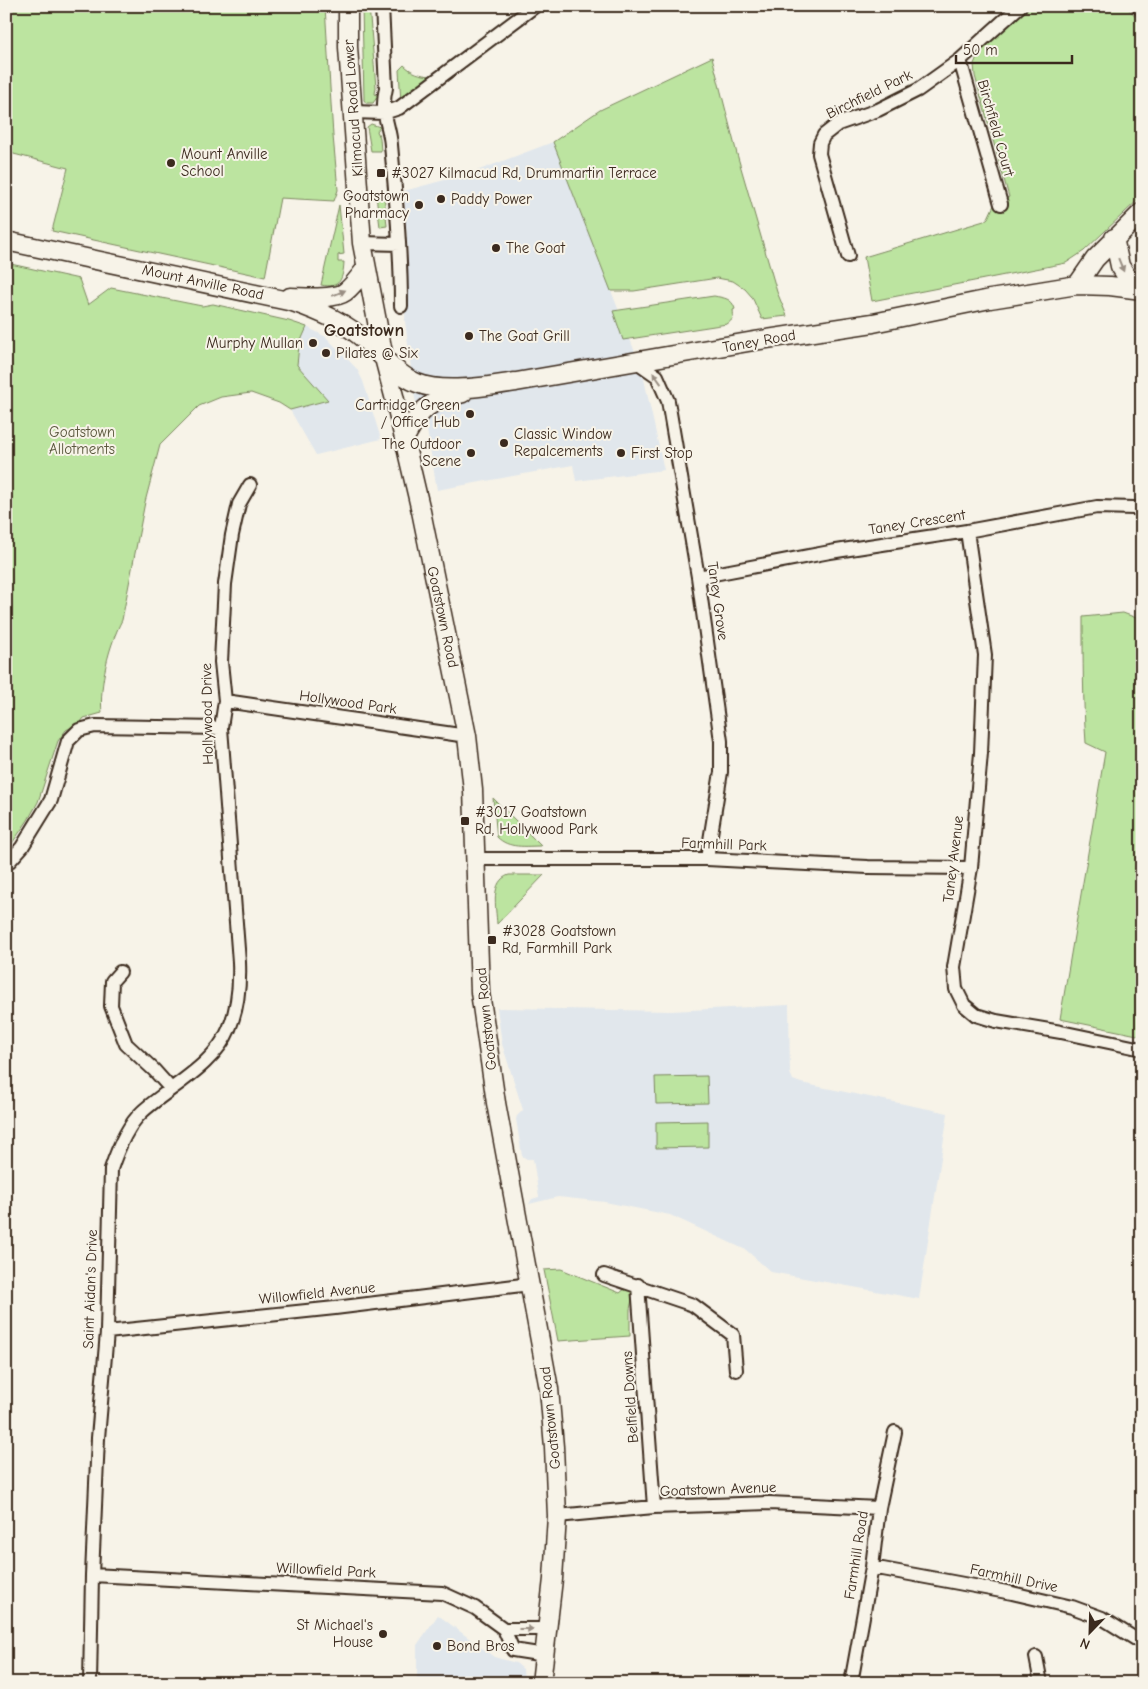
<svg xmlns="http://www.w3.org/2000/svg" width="1148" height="1689" viewBox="0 0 1148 1689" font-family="'Comic Neue',sans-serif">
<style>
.built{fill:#e1e7ec}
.green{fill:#bce4a0;stroke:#7c875f}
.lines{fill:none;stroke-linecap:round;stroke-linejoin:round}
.minor-casing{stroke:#3b2a1e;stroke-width:16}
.secondary-casing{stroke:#3b2a1e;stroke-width:21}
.minor{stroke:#f7f3e8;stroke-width:12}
.secondary{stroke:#f7f3e8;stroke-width:18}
.oneway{fill:#998e83}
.poi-dot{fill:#3b2a1e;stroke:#f7f3e8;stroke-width:2}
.labels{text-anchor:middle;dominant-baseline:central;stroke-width:4;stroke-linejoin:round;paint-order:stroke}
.street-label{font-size:15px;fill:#3b2a1e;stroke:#f7f3e8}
.poi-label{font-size:15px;fill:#3b2a1e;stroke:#f7f3e8;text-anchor:start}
.park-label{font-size:15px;fill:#5b583e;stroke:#f7f3e8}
.quarter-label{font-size:18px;font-weight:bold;fill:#3b2a1e;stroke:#f7f3e8}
</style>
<rect width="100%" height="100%" fill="#f7f3e8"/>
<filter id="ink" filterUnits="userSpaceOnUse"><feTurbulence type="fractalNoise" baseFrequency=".02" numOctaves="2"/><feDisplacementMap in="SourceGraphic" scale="10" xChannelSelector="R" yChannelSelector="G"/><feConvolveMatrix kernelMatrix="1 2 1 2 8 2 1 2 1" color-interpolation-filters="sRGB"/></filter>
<g filter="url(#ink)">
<path class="built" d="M 553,142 L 642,370 L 664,470 L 576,481 L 573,465 L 437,490 L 426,424 L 415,399 L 405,321 L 408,255 L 404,191 L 474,172 Z
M 307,327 L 326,337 L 357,369 L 363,381 L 381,439 L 316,455 L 290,410 L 328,400 L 297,365 L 299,345 Z
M 789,1005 L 790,1073 L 793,1080 L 801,1083 L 948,1113 L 919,1299 L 771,1272 L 746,1250 L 670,1215 L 605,1202 L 558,1197 L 529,1204 L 532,1199 L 539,1197 L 533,1159 L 527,1159 L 522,1156 L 516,1119 L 517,1116 L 523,1110 L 502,1044 L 497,1008 L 671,1011 Z
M 438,1615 L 494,1657 L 516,1663 L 523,1669 L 524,1683 L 417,1683 L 417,1645 Z"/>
<path class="green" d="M 6,6 L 325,6 L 333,136 L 338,190 L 334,201 L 280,198 L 265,277 L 52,231 L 68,168 L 6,152 Z
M 362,6 L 369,6 L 376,87 L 375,94 L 378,96 L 373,103 L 366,103 L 364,100 Z
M 1031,6 L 1125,6 L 1142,22 L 1142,196 L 1084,251 L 1066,263 L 872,301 L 864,257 L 984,221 L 988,218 L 995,203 L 1009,197 L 975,76 L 974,64 L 979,52 Z
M 712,57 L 737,154 L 777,292 L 787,316 L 762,319 L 752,297 L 745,289 L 733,281 L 717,278 L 634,291 L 611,291 L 553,142 L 600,110 Z
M 404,65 C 412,73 420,75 431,76 L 426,83 L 401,103 L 399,70 Z
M 371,124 L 380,127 L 377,131 L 380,138 L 381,151 L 371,151 L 367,127 Z
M 384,194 L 387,226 L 380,227 L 376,195 Z
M 339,205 L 344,254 L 338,255 L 338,262 L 344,262 C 343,279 340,289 321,285 Z
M 6,263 L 79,279 L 88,305 L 111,288 L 202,306 L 213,304 L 289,321 L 307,327 L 299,345 L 297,365 L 328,400 L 290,410 L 279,403 L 251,393 L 221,397 L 199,406 L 160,445 L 145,502 L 122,620 C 109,645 99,685 102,713 L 84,718 L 80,723 L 66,730 L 58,741 L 38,802 L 28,820 L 6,852 Z
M 714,296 C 724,298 732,298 735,309 L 733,310 C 734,317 733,320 727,324 L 623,340 L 613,311 Z
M 1123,613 L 1142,620 L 1142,1036 L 1060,1019 L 1105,752 L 1086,743 C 1083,701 1083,659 1083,617 Z
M 493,798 L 541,846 C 525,846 509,849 497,837 Z
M 509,875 L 544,875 L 497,924 C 496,907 490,881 509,875 Z
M 707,1076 L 708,1103 L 656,1104 L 655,1077 Z
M 708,1121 L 708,1147 L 656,1148 L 656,1122 Z
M 561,1269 L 620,1293 L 626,1288 L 631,1290 L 633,1295 L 630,1309 L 630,1336 L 558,1341 L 544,1270 Z"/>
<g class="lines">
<defs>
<path id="minor" d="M 382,6 L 386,88 C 380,113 389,122 391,145 C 396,198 401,252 401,306
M 1138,6 L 1142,10
M 960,60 L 1001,204
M 353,112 L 384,113 L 399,108 L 535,6
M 362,243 L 399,244
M 848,256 L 819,154 L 820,143 L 824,135 L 838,124 L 878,110 L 918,90 L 960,60 L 1020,6
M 637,362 L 657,376 L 668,401 L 698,577 L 721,741 L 721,772 L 707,859
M 967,531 L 985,655 L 981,753 L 971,868 L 954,967 L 956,989 L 964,1005 L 976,1015 L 996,1021 L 1061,1032 L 1142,1049
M 698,577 L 830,552 L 967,531 L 1097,507 L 1134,508 L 1142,510
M 225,701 L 467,736
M 476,859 L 707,859 L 868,867 L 971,868
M 6,865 L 22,847 L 51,800 L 68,741 L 79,730 L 95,726 L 221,728
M 120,972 L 112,981 L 111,1006 L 126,1044 L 154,1070 L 171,1089
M 604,1275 L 693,1305 L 733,1335 L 736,1370
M 638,1285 L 654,1507
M 107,1332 L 335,1308 L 530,1284
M 557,1516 L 654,1507 L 769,1503 L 879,1508
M 872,1567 L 1012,1593 L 1072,1607 L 1102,1618 L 1142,1643
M 92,1575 L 442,1593 L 475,1608 L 504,1629 L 548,1629
M 504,1629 L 513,1650 L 545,1655
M 1036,1657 L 1041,1683
M 90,1683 L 92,1575 L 98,1438 L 107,1332 L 111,1169 C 117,1151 127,1126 142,1112 C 169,1087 214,1066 229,1029 C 238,1008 240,985 239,962 L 221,728 L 225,701 L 221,662 L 225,584 L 232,535 L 239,504 L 250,485
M 851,1683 L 872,1567 L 879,1508 L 895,1432"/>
<path id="secondary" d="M 348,6 L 348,47 L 362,243 L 384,358 L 394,396 L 421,511 L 467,736 L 473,790 L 480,992 L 496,1103 L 549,1389 L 554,1447 L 557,1516 L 553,1579 L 541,1683
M 1114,238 L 1120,266 L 1135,289
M 6,241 L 293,302 C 321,312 345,322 367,342 C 383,356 397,375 417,383 C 443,394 489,386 516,382 L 754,341 L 873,323 L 990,299 L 1077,285 L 1110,286 L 1142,290
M 1077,285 L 1095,259 L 1142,212
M 290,297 C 304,297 334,300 345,292 C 353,286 360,276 366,268
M 404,440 C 421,407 428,402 463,393"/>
</defs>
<use href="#minor" class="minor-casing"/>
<use href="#secondary" class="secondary-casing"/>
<use href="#minor" class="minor"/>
<use href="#secondary" class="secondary"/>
</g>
<defs><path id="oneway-solid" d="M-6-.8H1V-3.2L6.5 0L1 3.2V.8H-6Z" transform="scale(1.25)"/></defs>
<g class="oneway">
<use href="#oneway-solid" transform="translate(1121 265) rotate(68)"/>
<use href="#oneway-solid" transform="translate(339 293) rotate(-23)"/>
<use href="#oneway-solid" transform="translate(657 378) rotate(-125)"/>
<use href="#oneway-solid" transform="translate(526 1629)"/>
</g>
</g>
<g class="poi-dot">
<circle cx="171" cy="163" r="5"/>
<rect x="376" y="168" width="10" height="10" rx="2.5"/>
<circle cx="441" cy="199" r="5"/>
<circle cx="419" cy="205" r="5"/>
<circle cx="496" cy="248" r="5"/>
<circle cx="469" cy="336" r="5"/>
<circle cx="313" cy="343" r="5"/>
<circle cx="326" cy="353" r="5"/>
<circle cx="470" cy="414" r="5"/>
<circle cx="504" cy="443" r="5"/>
<circle cx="471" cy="453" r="5"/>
<circle cx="621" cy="453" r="5"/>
<rect x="460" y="816" width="10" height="10" rx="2.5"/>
<rect x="487" y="935" width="10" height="10" rx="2.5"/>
<circle cx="383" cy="1634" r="5"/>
<circle cx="437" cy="1646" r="5"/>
</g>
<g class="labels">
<g class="street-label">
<text transform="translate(869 94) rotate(-26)">Birchfield Park</text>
<text transform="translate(353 108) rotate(-94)">Kilmacud Road Lower</text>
<text transform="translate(996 128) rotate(74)">Birchfield Court</text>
<text transform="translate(203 282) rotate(12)">Mount Anville Road</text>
<text transform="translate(759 341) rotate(-10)">Taney Road</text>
<text transform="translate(917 522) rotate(-9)">Taney Crescent</text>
<text transform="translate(718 601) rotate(82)">Taney Grove</text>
<text transform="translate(443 617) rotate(78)">Goatstown Road</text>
<text transform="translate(348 702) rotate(8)">Hollywood Park</text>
<text transform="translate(207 714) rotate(-91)">Hollywood Drive</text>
<text transform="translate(724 844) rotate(2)">Farmhill Park</text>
<text transform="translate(953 859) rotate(-83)">Taney Avenue</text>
<text transform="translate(486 1019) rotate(-96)">Goatstown Road</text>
<text transform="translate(90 1289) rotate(-88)">Saint Aidan's Drive</text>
<text transform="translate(317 1293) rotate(-6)">Willowfield Avenue</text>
<text transform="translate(630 1397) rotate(-94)">Belfield Downs</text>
<text transform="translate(550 1418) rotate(-96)">Goatstown Road</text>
<text transform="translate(718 1489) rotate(-2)">Goatstown Avenue</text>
<text transform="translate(856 1555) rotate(-81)">Farmhill Road</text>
<text transform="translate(326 1570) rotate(3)">Willowfield Park</text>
<text transform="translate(1014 1578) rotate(12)">Farmhill Drive</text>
</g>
<g class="poi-label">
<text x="181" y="154">Mount Anville<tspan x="181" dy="17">School</tspan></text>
<text x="391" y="173">#3027 Kilmacud Rd, Drummartin Terrace</text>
<text x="409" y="196" text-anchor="end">Goatstown<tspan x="409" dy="17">Pharmacy</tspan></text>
<text x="451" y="199">Paddy Power</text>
<text x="506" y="248">The Goat</text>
<text x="479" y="336">The Goat Grill</text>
<text x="303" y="343" text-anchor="end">Murphy Mullan</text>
<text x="336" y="353">Pilates @ Six</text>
<text x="460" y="405" text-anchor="end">Cartridge Green<tspan x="460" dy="17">/ Office Hub</tspan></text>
<text x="514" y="434">Classic Window<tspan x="514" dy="17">Repalcements</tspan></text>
<text x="461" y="444" text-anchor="end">The Outdoor<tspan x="461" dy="17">Scene</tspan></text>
<text x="631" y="453">First Stop</text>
<text x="475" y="812">#3017 Goatstown<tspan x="475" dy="17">Rd, Hollywood Park</tspan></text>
<text x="502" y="931">#3028 Goatstown<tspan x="502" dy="17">Rd, Farmhill Park</tspan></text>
<text x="373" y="1625" text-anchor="end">St Michael's<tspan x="373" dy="17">House</tspan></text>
<text x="447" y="1646">Bond Bros</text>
</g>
<g class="park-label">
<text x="82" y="432">Goatstown<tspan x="82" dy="17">Allotments</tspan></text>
</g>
<g class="quarter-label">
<text x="364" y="330">Goatstown</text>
</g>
</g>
<rect width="1148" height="1689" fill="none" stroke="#f7f3e8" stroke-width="25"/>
<rect x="12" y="12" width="1123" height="1664" fill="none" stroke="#3b2a1e" stroke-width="2" filter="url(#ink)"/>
<g transform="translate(1090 1632) rotate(203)" stroke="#f7f3e8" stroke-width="4" paint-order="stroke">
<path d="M0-4L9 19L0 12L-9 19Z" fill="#3b2a1e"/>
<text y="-8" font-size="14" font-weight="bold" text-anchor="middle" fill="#3b2a1e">N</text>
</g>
<path d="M956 55v8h116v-8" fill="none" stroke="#3b2a1e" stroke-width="2.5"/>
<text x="963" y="55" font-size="15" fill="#3b2a1e" stroke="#f7f3e8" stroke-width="4" paint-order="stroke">50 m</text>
</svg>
